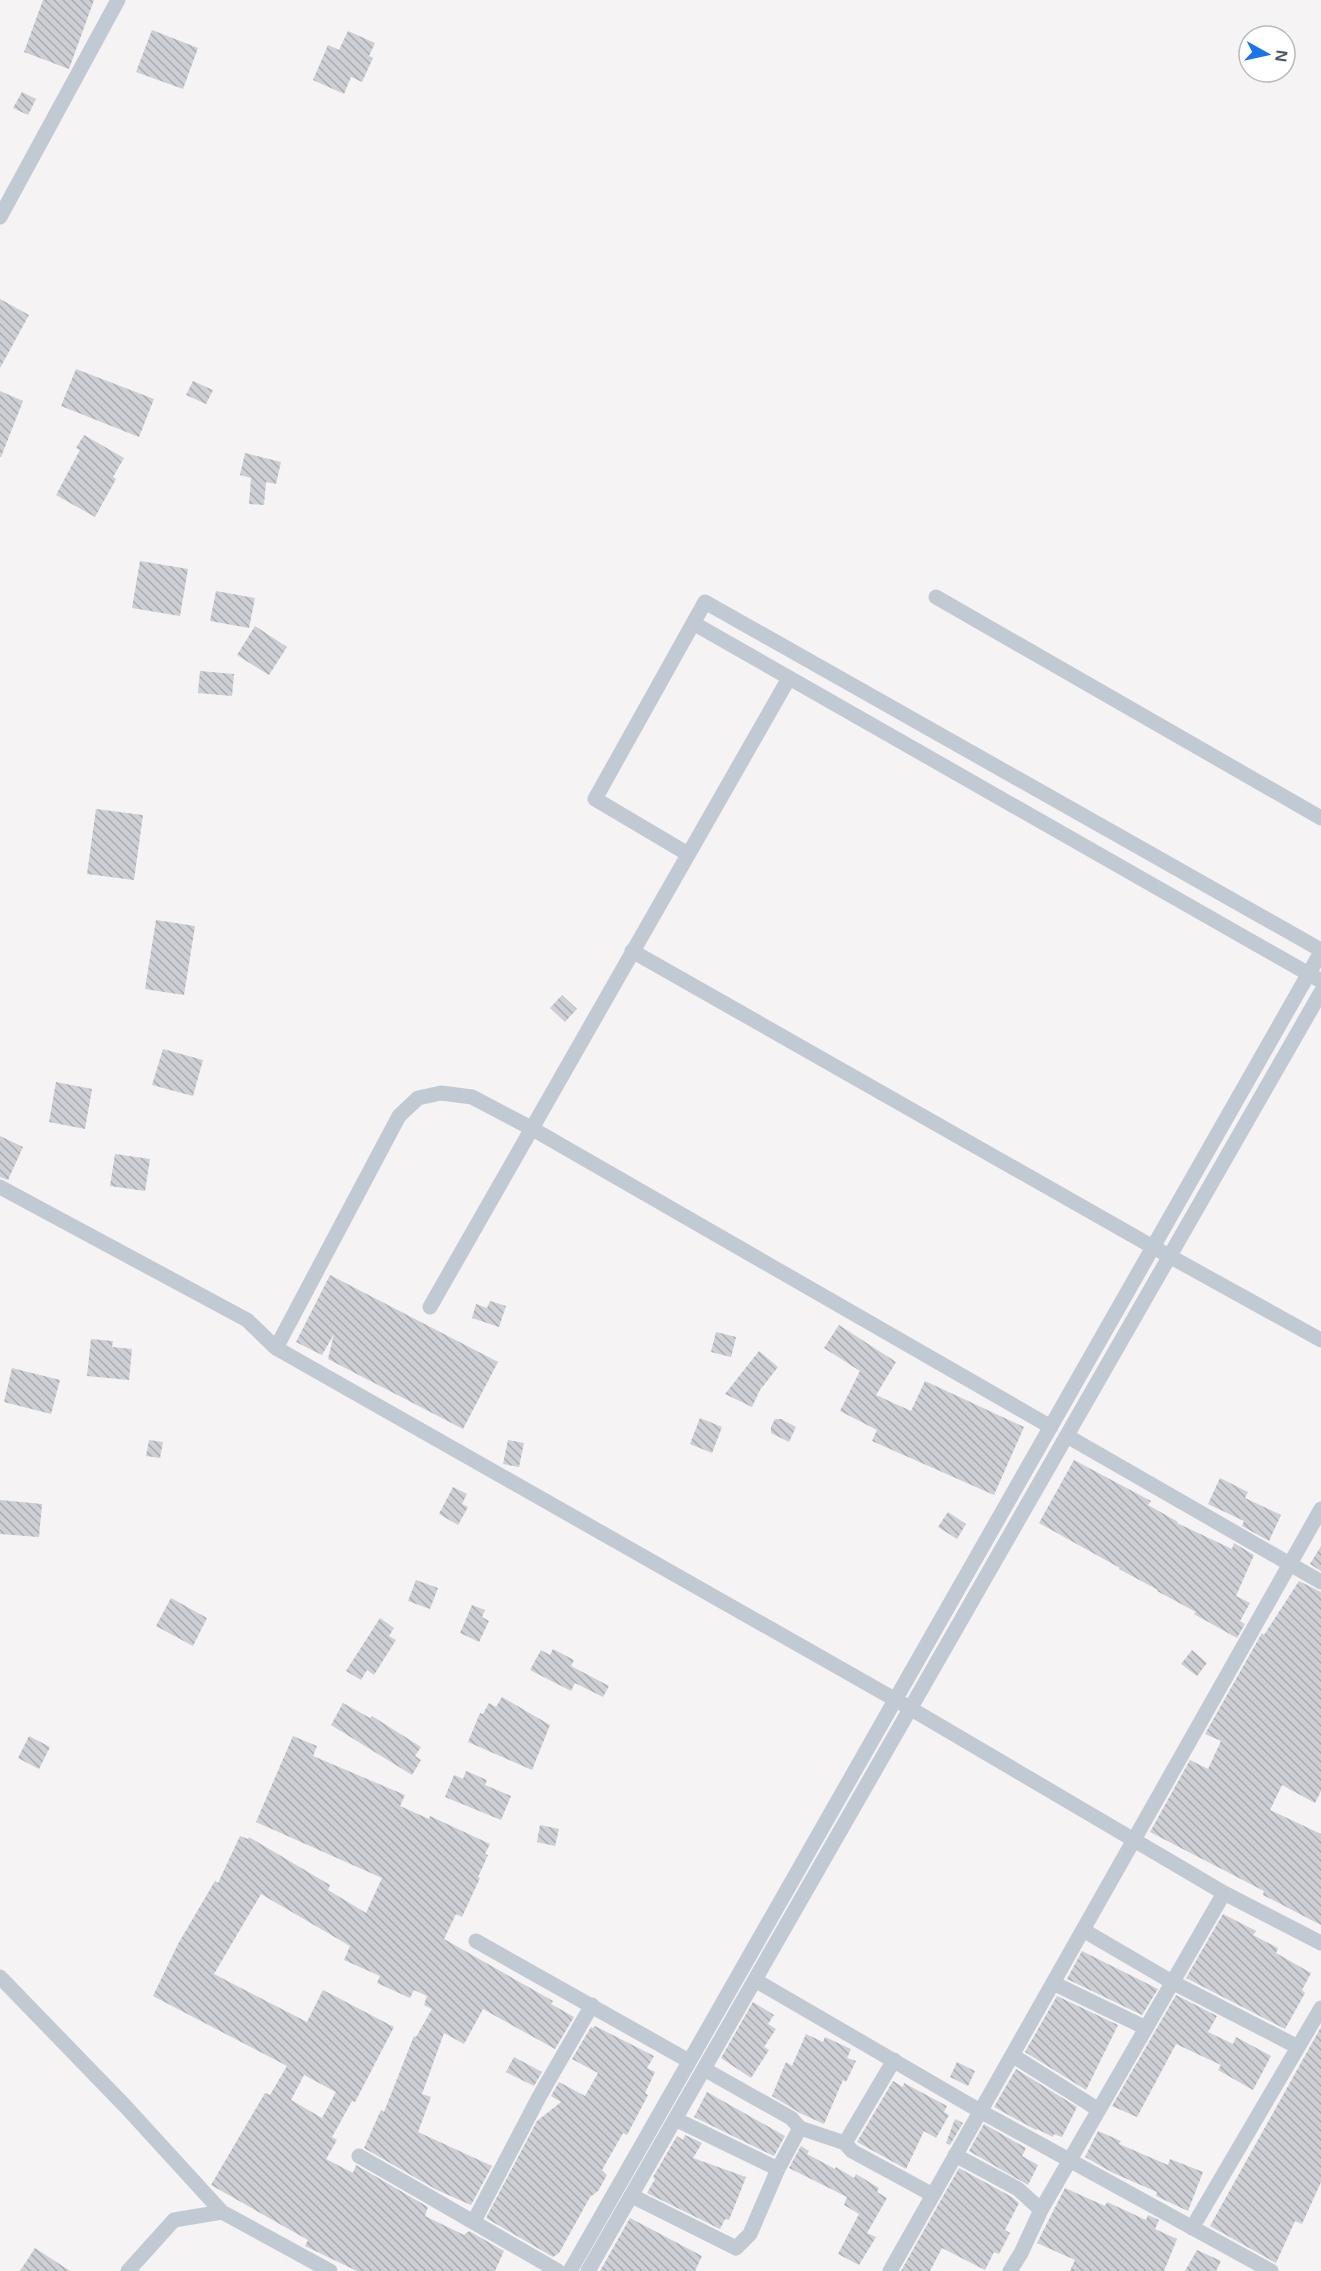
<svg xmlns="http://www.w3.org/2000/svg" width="1321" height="2271" viewBox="0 0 1321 2271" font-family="Arial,sans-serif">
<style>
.building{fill:url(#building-back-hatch);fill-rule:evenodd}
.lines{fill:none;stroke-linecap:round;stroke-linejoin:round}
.street{stroke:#c1cad2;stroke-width:15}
</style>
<defs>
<pattern id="building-back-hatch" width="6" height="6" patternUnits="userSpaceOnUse" patternTransform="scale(1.5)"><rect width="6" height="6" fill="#cdcfd5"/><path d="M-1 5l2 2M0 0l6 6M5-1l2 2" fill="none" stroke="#a8abb0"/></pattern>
</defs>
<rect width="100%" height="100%" fill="#f5f3f3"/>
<path class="building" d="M 43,0 L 94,0 L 69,69 L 24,52 Z
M 152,30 L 198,48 L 183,89 L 136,72 Z
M 348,31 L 375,43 L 369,56 L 373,58 L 362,82 L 351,77 L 344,94 L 313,80 L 328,45 L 339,50 Z
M 22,92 L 36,99 L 28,115 L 13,108 Z
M 0,299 L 29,315 L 0,368 Z
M 76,369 L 154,399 L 139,437 L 61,406 Z
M 193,381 L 213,390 L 206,404 L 186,395 Z
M 0,391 L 23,401 L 1,457 L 0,457 Z
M 84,435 L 124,458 L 113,477 L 116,479 L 95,517 L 56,495 L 80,450 L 76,448 Z
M 245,453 L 281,462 L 276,484 L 266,482 L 264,505 L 249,504 L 251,478 L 240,475 Z
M 140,561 L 188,569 L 180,616 L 132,608 Z
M 216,591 L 255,598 L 249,628 L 210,621 Z
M 255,626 L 287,647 L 269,675 L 237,655 Z
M 200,671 L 234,674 L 232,696 L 198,693 Z
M 96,809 L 143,815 L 134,880 L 87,874 Z
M 156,920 L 195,926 L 184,995 L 145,989 Z
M 562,995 L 577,1009 L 565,1022 L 550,1008 Z
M 163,1049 L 203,1060 L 193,1096 L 152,1085 Z
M 56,1082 L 92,1089 L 85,1129 L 49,1122 Z
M 0,1136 L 23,1147 L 8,1180 L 0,1177 Z
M 115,1154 L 150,1159 L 145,1191 L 110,1186 Z
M 330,1275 L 498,1362 L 463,1429 L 328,1359 L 334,1334 L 322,1355 L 296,1342 Z
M 490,1301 L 506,1306 L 499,1327 L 472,1318 L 476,1304 L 487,1308 Z
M 839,1325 L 896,1362 L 876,1395 L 911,1411 L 925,1381 L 1024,1427 L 994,1495 L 872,1441 L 877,1430 L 840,1411 L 860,1371 L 824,1348 Z
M 716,1332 L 736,1337 L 731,1357 L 711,1352 Z
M 91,1339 L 113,1341 L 112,1347 L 132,1349 L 129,1380 L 87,1376 Z
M 759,1351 L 778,1367 L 760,1390 L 752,1407 L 725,1394 Z
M 12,1368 L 60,1380 L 51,1414 L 4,1402 Z
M 700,1418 L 722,1427 L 712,1453 L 690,1444 Z
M 775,1419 L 781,1419 L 796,1427 L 789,1442 L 771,1433 L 771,1427 Z
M 149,1440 L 163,1442 L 160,1458 L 146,1456 Z
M 508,1440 L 524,1443 L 519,1467 L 503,1464 Z
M 1074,1460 L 1151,1501 L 1148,1505 L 1178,1522 L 1177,1523 L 1232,1549 L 1234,1543 L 1254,1555 L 1236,1596 L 1250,1603 L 1240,1621 L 1245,1624 L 1237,1638 L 1194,1614 L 1196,1612 L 1157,1591 L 1158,1590 L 1119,1569 L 1120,1568 L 1039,1523 Z
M 1220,1478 L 1248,1492 L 1245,1498 L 1281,1515 L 1269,1541 L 1242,1526 L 1244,1521 L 1208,1504 Z
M 453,1487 L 467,1494 L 462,1504 L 468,1507 L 458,1525 L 439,1514 Z
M 0,1500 L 42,1504 L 39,1537 L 0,1534 Z
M 948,1512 L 966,1524 L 957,1539 L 938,1527 Z
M 1321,1546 L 1321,1571 L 1310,1564 Z
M 416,1580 L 438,1588 L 430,1609 L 408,1601 Z
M 1299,1581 L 1321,1592 L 1321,1791 L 1315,1803 L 1282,1785 L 1270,1810 L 1321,1834 L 1321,1925 L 1263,1895 L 1264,1891 L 1150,1832 L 1190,1760 L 1208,1769 L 1221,1741 L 1205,1734 L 1262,1633 L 1264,1635 Z
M 171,1598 L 207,1618 L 193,1646 L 156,1626 Z
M 472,1605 L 485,1610 L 482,1617 L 489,1621 L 479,1642 L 460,1633 Z
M 380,1618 L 394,1628 L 389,1636 L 396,1640 L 374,1675 L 367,1670 L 361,1680 L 346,1671 Z
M 553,1649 L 574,1660 L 571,1666 L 609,1686 L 603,1697 L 575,1683 L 571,1691 L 530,1670 L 541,1650 L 550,1655 Z
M 1192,1650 L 1207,1663 L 1197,1676 L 1181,1664 Z
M 502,1697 L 550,1725 L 532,1770 L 468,1742 L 480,1713 L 483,1714 L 489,1703 L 496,1707 Z
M 343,1703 L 370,1718 L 372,1716 L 421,1747 L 415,1756 L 421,1760 L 412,1775 L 331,1725 Z
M 29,1736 L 50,1747 L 39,1769 L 18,1758 Z
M 293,1736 L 317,1746 L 313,1756 L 405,1795 L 400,1806 L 429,1819 L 430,1816 L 490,1844 L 485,1854 L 488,1855 L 478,1877 L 480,1878 L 462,1917 L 456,1914 L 444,1939 L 553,2001 L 551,2004 L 574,2017 L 555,2049 L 483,2009 L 464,2044 L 444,2033 L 422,2094 L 431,2097 L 418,2132 L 492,2166 L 471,2205 L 437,2190 L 364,2148 L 381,2110 L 384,2112 L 414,2036 L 416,2037 L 432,2009 L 424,2005 L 427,1996 L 414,1990 L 410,1998 L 377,1983 L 380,1976 L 344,1960 L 350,1946 L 261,1894 L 214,1974 L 307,2022 L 323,1990 L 394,2027 L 355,2102 L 352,2101 L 332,2137 L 337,2140 L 326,2159 L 353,2173 L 356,2165 L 428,2207 L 425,2216 L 464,2235 L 469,2231 L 504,2251 L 495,2271 L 357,2271 L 305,2246 L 308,2240 L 211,2185 L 265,2093 L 270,2095 L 287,2066 L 153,1996 L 178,1944 L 215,1881 L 218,1883 L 240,1836 L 248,1839 L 249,1837 L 330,1885 L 328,1890 L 366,1913 L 382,1878 L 256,1822 ZM 304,2075 L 336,2092 L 322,2118 L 291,2100 Z
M 466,1771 L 487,1780 L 485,1785 L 511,1796 L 501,1820 L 445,1797 L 454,1775 L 463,1779 Z
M 540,1825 L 559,1829 L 555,1846 L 537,1842 Z
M 1223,1914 L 1256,1931 L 1253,1935 L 1278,1948 L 1276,1953 L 1311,1973 L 1302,1990 L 1305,1993 L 1285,2029 L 1186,1978 Z
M 1082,1951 L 1158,1989 L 1142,2015 L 1067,1979 Z
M 1176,1995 L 1217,2016 L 1208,2032 L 1233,2044 L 1236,2037 L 1271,2056 L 1253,2090 L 1218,2070 L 1221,2065 L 1176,2044 L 1137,2117 L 1112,2106 Z
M 1057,1996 L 1118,2025 L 1086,2090 L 1025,2052 Z
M 753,2002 L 774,2015 L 768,2024 L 776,2029 L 764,2047 L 769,2050 L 751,2078 L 721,2058 Z
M 595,2026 L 654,2056 L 647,2068 L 655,2072 L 645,2093 L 648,2095 L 627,2135 L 623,2133 L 602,2170 L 607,2175 L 598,2191 L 590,2197 L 559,2253 L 553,2257 L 486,2218 L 537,2121 L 561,2102 L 551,2096 L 559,2082 L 585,2096 L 598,2073 L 572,2059 L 591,2027 L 593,2028 Z
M 1321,2027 L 1321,2182 L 1302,2224 L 1295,2221 L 1276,2263 L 1210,2226 Z
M 806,2034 L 823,2042 L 825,2037 L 851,2049 L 847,2058 L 856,2061 L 846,2082 L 843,2080 L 824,2124 L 800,2113 L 772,2096 L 786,2062 L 792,2066 Z
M 514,2057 L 542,2072 L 534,2086 L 506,2072 Z
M 957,2062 L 975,2071 L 968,2086 L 950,2077 Z
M 1016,2069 L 1077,2107 L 1062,2137 L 1054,2134 L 1053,2137 L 1037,2129 L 1036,2130 L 994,2107 Z
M 893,2081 L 903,2087 L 904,2083 L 947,2106 L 944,2112 L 949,2115 L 936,2138 L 924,2131 L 906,2169 L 857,2142 Z
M 707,2092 L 785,2136 L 774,2156 L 694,2117 Z
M 955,2119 L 963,2123 L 950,2145 L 946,2143 Z
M 984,2124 L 1026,2148 L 1022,2156 L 1038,2165 L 1028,2185 L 969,2151 Z
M 1098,2131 L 1121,2141 L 1119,2144 L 1168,2165 L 1170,2159 L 1203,2172 L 1188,2211 L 1156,2196 L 1157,2192 L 1113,2173 L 1085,2157 Z
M 685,2135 L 702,2143 L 693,2158 L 746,2177 L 729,2220 L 725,2219 L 720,2229 L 647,2193 L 655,2179 L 653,2177 L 677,2136 L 683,2140 Z
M 801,2146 L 809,2151 L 807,2154 L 835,2169 L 836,2167 L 854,2178 L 856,2174 L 879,2188 L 877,2192 L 887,2198 L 867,2233 L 876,2237 L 859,2265 L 838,2254 L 859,2214 L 844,2205 L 847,2197 L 789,2168 Z
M 959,2168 L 1012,2197 L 1019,2203 L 1005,2230 L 1010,2233 L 999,2254 L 994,2252 L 985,2270 L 942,2248 L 930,2271 L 901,2271 Z
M 1065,2188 L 1105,2206 L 1107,2202 L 1146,2220 L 1148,2215 L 1159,2220 L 1155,2229 L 1177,2239 L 1164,2271 L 1070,2271 L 1075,2260 L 1037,2243 Z
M 630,2218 L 702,2256 L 695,2271 L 600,2271 Z
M 35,2248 L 70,2271 L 20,2271 Z
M 1197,2250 L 1221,2261 L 1216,2271 L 1185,2271 Z"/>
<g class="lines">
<path class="street" d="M 0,217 L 118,0
M 936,597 L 1321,818
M 693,623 L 1321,981
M 688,854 L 595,799 L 705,602 L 1321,950
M 632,951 L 1153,1247 L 1321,1340
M 0,1187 L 247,1320 L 276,1348 L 896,1700 L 1224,1893 L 1321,1943
M 430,1307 L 789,678
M 276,1348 L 399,1116 L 418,1098 L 441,1093 L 472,1097 L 531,1128 L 1051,1427
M 1067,1436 L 1321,1582
M 1083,1930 L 1172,1982 L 1298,2047
M 476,1941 L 689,2061
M 0,1977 L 126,2107 L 222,2212
M 755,1980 L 980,2111 L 1271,2271
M 1053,1983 L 1146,2028
M 1012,2055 L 1099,2110
M 704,2069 L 791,2118 L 800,2128 L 845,2143 L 852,2151 L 933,2195
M 675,2119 L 778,2169
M 845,2143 L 894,2060
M 955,2155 L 1018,2189 L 1041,2210
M 359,2156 L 558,2271
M 632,2196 L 736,2248 L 750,2234 L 778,2169 L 800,2128
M 474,2221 L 539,2097 L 592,2005
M 1192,2228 L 1321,2008
M 128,2271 L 174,2220 L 222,2212 L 330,2271
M 570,2271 L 1321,952
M 588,2271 L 1321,992
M 890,2271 L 1321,1509
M 1010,2271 L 1021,2253 L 1041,2210 L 1224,1893"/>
</g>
<g transform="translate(1267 54) rotate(98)"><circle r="28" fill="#ffffff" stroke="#b7bbc0" stroke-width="1.5"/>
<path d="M0-4.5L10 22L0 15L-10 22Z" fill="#1a73e8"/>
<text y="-9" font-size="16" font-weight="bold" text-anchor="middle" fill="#4a5661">N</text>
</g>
</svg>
